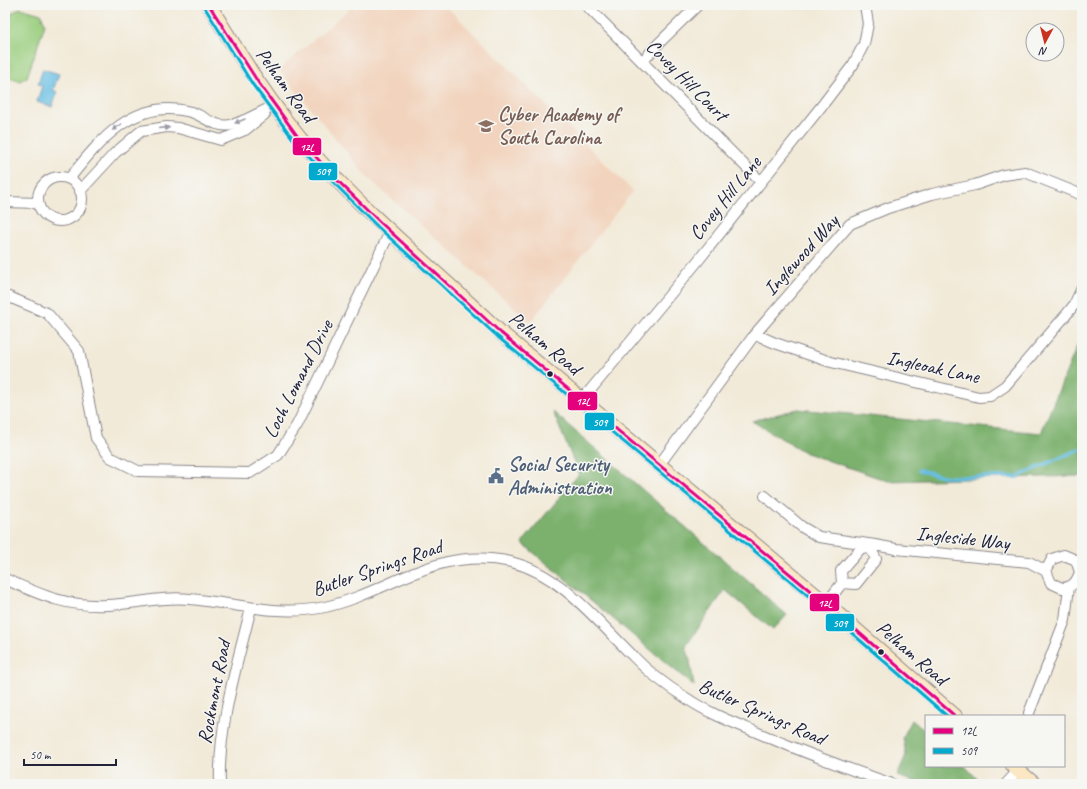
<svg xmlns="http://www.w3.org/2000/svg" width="1087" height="789" viewBox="0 0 1087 789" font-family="Caveat,sans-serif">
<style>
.built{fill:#f2d4be}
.green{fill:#9ace7e;stroke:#5e785c}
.forest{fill:#7bb16d;stroke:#4e6a54}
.water{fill:#67bfe4;stroke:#447090}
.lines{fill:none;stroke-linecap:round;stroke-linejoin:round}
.stream{stroke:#67bfe4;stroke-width:3.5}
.minor-casing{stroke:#8a868a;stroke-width:12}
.secondary-casing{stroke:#8a868a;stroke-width:16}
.minor{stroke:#fff;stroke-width:10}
.secondary{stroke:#fbe7c3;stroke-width:14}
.bus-1-casing{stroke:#f6f6f2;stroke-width:6}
.bus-2-casing{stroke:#f6f6f2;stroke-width:6}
.bus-1{stroke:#e5007d;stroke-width:3}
.bus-2{stroke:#00a9ce;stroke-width:3}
.oneway{fill:#9c9ca7}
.bus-dot{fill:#22223b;stroke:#f6f6f2;stroke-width:1.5}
.labels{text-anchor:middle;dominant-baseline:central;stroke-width:3;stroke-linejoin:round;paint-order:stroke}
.street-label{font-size:20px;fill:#22223b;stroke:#f6f6f2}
.education-label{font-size:20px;font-weight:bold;fill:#785e54;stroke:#f6f6f2;text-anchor:start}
.service-label{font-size:20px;font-weight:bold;fill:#4e5e75;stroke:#f6f6f2;text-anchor:start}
.line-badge{stroke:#f6f6f2;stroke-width:1.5}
.badge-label{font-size:11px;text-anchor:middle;font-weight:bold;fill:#fff}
</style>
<rect width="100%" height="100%" fill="#f6f6f2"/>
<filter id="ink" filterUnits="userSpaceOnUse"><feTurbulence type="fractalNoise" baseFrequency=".025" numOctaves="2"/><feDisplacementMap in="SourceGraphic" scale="8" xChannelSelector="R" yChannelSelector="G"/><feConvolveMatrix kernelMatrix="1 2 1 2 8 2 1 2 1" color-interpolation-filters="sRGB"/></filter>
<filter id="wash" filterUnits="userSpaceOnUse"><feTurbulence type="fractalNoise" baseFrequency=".012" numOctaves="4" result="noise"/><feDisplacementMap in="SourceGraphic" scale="16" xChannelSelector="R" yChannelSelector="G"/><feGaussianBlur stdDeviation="0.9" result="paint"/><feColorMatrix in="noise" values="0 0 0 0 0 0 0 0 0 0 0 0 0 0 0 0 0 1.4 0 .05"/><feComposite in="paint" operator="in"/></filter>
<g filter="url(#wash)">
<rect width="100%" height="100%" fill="#f2ead8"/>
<path class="built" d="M 354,5 L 445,5 L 633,191 L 530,322 L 367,177 L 279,70 Z"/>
<path class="green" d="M 20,8 L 41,14 L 45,24 L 27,77 L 20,81 L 5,76 L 5,36 L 12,13 Z"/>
<path class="forest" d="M 1082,334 L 1082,476 L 888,481 L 806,453 L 752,421 L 798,409 L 1041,433 Z
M 553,412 L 787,615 L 773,630 L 725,590 L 686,646 L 690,661 L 694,686 L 522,543 L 579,474 Z
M 912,720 L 926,732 L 926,766 L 965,766 L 979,781 L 978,784 L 922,784 L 897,776 L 906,755 L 903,737 Z"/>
<path class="water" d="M 43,69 L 59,74 L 53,90 L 57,92 L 52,107 L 37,102 L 42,86 L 38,84 Z"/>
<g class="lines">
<path class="stream" d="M 919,470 L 947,477 L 1017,477 L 1082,448"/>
</g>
</g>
<g filter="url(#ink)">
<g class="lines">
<defs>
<path id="minor" d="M 586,5 L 761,182
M 643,61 L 658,44 L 698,5
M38 199a22 22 0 1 1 44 0a22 22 0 1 1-44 0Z
M 69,179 C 100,140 134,97 191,112 C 204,116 215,128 231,125 C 244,122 262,111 276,105
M 80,191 L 115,153 L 141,131 L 167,127 L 178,128 L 221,140 L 245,130 L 265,114
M 5,202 L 38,203
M 5,298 L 9,297 L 47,313 L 79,351 L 96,438 L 110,457 L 138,471 L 250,473 L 278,455 L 297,425 L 390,232
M 755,334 L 775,343 L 831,362 L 979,397 L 990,396 L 1005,386 L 1066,315 L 1074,305 L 1082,288
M 582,400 L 697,262 L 824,103 L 853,65 L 864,44 L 868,24 L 865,5
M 659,465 L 755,334 L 850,224 L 888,208 L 932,194 L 975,185 L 1004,175 L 1025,172 L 1082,195
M 765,496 L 802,527 L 819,537 L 875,545
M 871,549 L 875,545 L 896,549 L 1029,562 L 1046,571
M 1080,572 L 1076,560 L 1064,555 L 1052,559 L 1046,571 L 1051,583 L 1062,588 C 1076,587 1077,579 1082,568
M 5,579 C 41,595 66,607 107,605 C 135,604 162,596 190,599 C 235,603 279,617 325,607 C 391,592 437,545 511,562 C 561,574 597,621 633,656 C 648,672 667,686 686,698 C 708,713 732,722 756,732 C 800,751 846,768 892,784
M 842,583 L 856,584 L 876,559 L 871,549
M 826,604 L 842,583 L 841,571 L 862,547 L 871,549
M 1029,713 L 1065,620 L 1069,587
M 220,784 C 218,724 237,665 251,608
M 1006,784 L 1018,771"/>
<path id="secondary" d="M 209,5 C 240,56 273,109 313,154 C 371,219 438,273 501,333 L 826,604 L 955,716
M 1013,766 L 1034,784"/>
</defs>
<use href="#minor" class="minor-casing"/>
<use href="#secondary" class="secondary-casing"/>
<use href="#minor" class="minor"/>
<use href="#secondary" class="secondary"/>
<defs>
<path id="bus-1" d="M 209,5 L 258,82 L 298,137 L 335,178 L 381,223 L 501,333 L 826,604 L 955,716"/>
<path id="bus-2" d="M 205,8 L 253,85 L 294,140 L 332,181 L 378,227 L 498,337 L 823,608 L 947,716"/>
</defs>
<use href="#bus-1" class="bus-1-casing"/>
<use href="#bus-2" class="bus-2-casing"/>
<use href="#bus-1" class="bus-1"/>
<use href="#bus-2" class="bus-2"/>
</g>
<defs><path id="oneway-solid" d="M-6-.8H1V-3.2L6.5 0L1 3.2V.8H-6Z"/></defs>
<g class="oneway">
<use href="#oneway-solid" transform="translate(240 121) rotate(157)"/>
<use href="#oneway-solid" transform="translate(117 127) rotate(146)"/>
<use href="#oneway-solid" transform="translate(164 128) rotate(-5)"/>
</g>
</g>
<defs>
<symbol id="school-bare" viewBox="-9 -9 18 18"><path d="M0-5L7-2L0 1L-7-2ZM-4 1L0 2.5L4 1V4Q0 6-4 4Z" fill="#8d6e63" stroke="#f6f6f2" stroke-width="2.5" paint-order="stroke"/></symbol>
<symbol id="civic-bare" viewBox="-9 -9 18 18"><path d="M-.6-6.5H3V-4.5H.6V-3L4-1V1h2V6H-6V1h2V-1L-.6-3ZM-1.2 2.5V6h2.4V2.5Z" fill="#5c6f8a" stroke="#f6f6f2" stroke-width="2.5" paint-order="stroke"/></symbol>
</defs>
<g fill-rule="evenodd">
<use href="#school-bare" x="475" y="115" width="22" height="22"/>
<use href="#civic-bare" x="485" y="465" width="22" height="22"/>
</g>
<g class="bus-dot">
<circle cx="550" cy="374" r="3.5"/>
<circle cx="881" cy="652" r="3.5"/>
</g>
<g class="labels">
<g class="street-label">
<text transform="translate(687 80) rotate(45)">Covey Hill Court</text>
<text transform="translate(286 85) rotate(54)">Pelham Road</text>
<text transform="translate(725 198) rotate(-51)">Covey Hill Lane</text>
<text transform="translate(801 255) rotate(-48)">Inglewood Way</text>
<text transform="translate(545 343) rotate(40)">Pelham Road</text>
<text transform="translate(933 367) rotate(12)">Ingleoak Lane</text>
<text transform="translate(298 379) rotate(-63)">Loch Lomand Drive</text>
<text transform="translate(963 538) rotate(6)">Ingleside Way</text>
<text transform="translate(377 568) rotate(-19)">Butler Springs Road</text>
<text transform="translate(912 653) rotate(41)">Pelham Road</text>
<text transform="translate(214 692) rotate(-79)">Rockmont Road</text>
<text transform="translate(762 712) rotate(24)">Butler Springs Road</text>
</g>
<g class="education-label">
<text x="498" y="114">Cyber Academy of<tspan x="498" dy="23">South Carolina</tspan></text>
</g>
<g class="service-label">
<text x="508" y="464">Social Security<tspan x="508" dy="23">Administration</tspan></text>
</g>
</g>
<g class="line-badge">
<rect x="292" y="137" width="30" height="19" rx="4" fill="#e5007d"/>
<rect x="308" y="162" width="30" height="19" rx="4" fill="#00a9ce"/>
<rect x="567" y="391" width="31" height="20" rx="4" fill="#e5007d"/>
<rect x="584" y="412" width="31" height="19" rx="4" fill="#00a9ce"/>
<rect x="809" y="593" width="31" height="19" rx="4" fill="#e5007d"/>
<rect x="825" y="613" width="30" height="19" rx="4" fill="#00a9ce"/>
</g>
<g class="badge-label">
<text x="307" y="151">12L</text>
<text x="323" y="175">509</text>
<text x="583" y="405">12L</text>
<text x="600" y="426">509</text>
<text x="825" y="607">12L</text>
<text x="840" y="627">509</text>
</g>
<rect width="1087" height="789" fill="none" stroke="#f6f6f2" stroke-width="20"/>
<rect x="925" y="715" width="140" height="52" fill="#f6f6f2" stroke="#a1a1a9"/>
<rect x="933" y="728" width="20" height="6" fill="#e5007d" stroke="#a1a1a9"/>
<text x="961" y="735" font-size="12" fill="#22223b">12L</text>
<rect x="933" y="748" width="20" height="6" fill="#00a9ce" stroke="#a1a1a9"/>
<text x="961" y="755" font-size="12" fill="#22223b">509</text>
<g transform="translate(1045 42) rotate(187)"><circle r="19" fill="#f6f6f2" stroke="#a1a1a9"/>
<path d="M0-3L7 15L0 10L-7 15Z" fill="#c8321e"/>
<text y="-6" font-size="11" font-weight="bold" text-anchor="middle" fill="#22223b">N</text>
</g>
<path d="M24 759v6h92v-6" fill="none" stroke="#22223b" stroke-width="2"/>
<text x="30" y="759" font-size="12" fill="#22223b" stroke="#f6f6f2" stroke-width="3" paint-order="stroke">50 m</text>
</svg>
